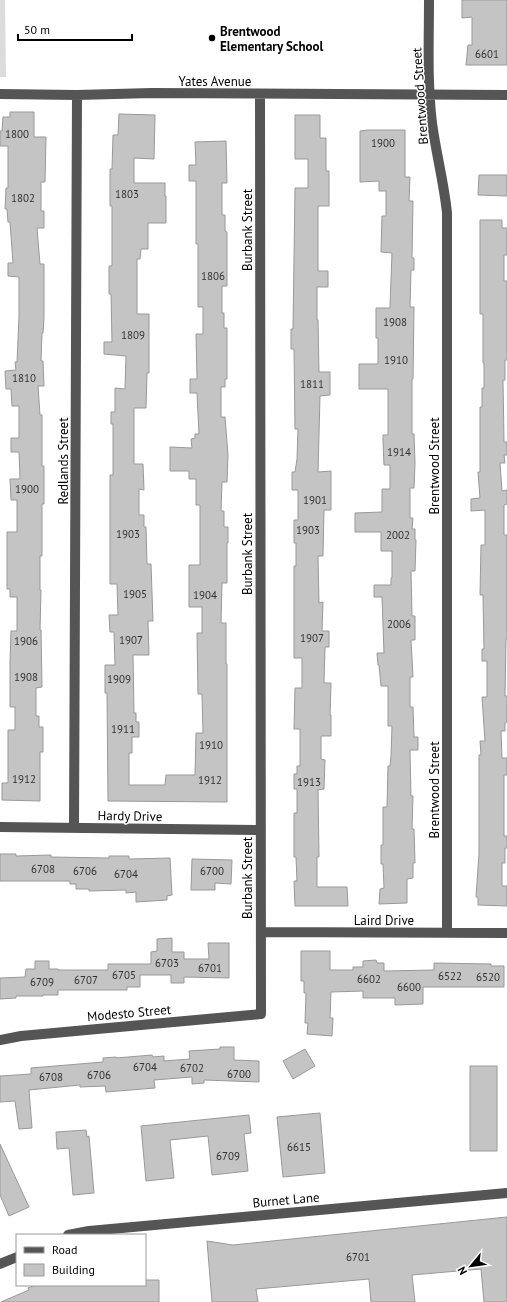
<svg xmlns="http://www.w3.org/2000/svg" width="507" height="1302" viewBox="0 0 507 1302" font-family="'PT Sans',sans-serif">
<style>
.green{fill:#dcdcdc}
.building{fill:#c4c4c4;stroke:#999}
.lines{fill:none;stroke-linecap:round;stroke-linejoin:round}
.minor{stroke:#555;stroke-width:10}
.poi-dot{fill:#000;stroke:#fff;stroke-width:1.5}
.labels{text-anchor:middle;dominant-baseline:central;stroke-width:3;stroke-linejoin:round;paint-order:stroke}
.number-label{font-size:11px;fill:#313131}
.poi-label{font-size:13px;font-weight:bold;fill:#000;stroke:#fff;text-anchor:start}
.street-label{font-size:13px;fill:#000;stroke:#fff}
</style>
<rect width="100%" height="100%" fill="#fff"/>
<path class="green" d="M 0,0 L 5,0 L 6,77 L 0,77 Z"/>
<path class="building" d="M 462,0 L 507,0 L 507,65 L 466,65 L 468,45 L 472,45 L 472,17 L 462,18 Z
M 10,112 L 34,112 L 34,137 L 46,137 L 45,182 L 41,182 L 41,211 L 44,211 L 44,228 L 37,228 L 40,264 L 44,264 L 44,318 L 43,333 L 42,333 L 41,361 L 43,361 L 44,386 L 38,386 L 40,415 L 42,415 L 42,466 L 44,466 L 44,504 L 42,504 L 42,556 L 40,556 L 40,590 L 41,590 L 40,630 L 41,630 L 42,687 L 36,688 L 36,716 L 39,716 L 39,727 L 43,727 L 43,752 L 40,752 L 40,801 L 2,800 L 2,783 L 8,783 L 8,730 L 15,730 L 15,707 L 10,707 L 10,662 L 11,631 L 17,631 L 17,597 L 10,597 L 10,589 L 7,589 L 7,532 L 17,532 L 17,500 L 11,500 L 10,479 L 20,479 L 19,452 L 11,452 L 11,438 L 19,438 L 19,406 L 12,406 L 11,389 L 6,389 L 5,371 L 16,370 L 15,362 L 17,362 L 19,317 L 19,277 L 8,276 L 8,263 L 13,263 L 10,222 L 8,222 L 7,209 L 5,209 L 6,188 L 8,188 L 8,146 L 0,146 L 0,131 L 2,131 L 3,117 L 10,117 Z
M 119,114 L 155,115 L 154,159 L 134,158 L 134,183 L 165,183 L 165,196 L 166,196 L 166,223 L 148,223 L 148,249 L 141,249 L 140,259 L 137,259 L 137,314 L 149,314 L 149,373 L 147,373 L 146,408 L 134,408 L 134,464 L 143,464 L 144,490 L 139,489 L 139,515 L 144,515 L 144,527 L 146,527 L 147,564 L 151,564 L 153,621 L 148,621 L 149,655 L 133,655 L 134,713 L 136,713 L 136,722 L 139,722 L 139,737 L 132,737 L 132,753 L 129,753 L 129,785 L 165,785 L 166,775 L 195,775 L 196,733 L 203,733 L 202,694 L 198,694 L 197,633 L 202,633 L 202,607 L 189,607 L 189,565 L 200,565 L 200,505 L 196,505 L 196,479 L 189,479 L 189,471 L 170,471 L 170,447 L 192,448 L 191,439 L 195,438 L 195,434 L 199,434 L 197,393 L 190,393 L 190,379 L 197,379 L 196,334 L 203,334 L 203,307 L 198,307 L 198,244 L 196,244 L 196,181 L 189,181 L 189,165 L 196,165 L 195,142 L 226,141 L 227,183 L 222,183 L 222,215 L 225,215 L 225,231 L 227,232 L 227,286 L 222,286 L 222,313 L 224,313 L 224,328 L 227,328 L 227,379 L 225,379 L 225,387 L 221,387 L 221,417 L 225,417 L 228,455 L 227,482 L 222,482 L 221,511 L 224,511 L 224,527 L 228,527 L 228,543 L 227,543 L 227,583 L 222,583 L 221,623 L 226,623 L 226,664 L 227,664 L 227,802 L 108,801 L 107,693 L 105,693 L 105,665 L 115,665 L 114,632 L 110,632 L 109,615 L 118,615 L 117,584 L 110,584 L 110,475 L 113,475 L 113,424 L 111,424 L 111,412 L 115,412 L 115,388 L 125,389 L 126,356 L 104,354 L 104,342 L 112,342 L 111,294 L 109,294 L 109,266 L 112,266 L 112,206 L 110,206 L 110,169 L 112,169 L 113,135 L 118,135 Z
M 295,115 L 320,115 L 320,138 L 326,138 L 326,171 L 329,171 L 329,206 L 318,206 L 318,271 L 328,271 L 328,287 L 317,287 L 317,320 L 318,320 L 319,372 L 330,372 L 330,395 L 320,396 L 318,472 L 331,471 L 331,510 L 324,510 L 323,556 L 318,556 L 319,603 L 323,602 L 322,631 L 329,631 L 329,647 L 325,647 L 324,683 L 331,683 L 330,715 L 331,715 L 331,736 L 321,736 L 321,759 L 325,760 L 324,789 L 318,790 L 319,857 L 317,857 L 317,887 L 347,887 L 348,906 L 295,906 L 294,881 L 297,881 L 296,857 L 294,857 L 294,813 L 297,813 L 297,789 L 294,789 L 294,774 L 297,774 L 297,766 L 300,766 L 300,729 L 294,729 L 295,688 L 302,688 L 302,658 L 294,658 L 294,566 L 296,566 L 296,543 L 294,543 L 294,520 L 298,520 L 298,490 L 292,490 L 292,472 L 295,472 L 297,459 L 298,429 L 295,429 L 294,349 L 291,349 L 291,329 L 293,329 L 295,188 L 308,188 L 308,159 L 295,159 Z
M 368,130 L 405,130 L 405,177 L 410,177 L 409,201 L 413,201 L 412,258 L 414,258 L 414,270 L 411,270 L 410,307 L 414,307 L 413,379 L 412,379 L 412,434 L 414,434 L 415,463 L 414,488 L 410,488 L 410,518 L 413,518 L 412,529 L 415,529 L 415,540 L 416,540 L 415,571 L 411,571 L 412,616 L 415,616 L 415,640 L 411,640 L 413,677 L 410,677 L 410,707 L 413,707 L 414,737 L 418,737 L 418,750 L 410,750 L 411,796 L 413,796 L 412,829 L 414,829 L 415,863 L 413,863 L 413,878 L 407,879 L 407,903 L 379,904 L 380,889 L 384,888 L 383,864 L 381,864 L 381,845 L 383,845 L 383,807 L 387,807 L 388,766 L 390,766 L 391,756 L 392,726 L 388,726 L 388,686 L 381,686 L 379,665 L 378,665 L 377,653 L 384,653 L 382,597 L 374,597 L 374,585 L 391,585 L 391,578 L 392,578 L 392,551 L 381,551 L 381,532 L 355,532 L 355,513 L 382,512 L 382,489 L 390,489 L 390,465 L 384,465 L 383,441 L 383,435 L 388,435 L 388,389 L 359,389 L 359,364 L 378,364 L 378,338 L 376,338 L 376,308 L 390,308 L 390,305 L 392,253 L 381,252 L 382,216 L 386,216 L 386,191 L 379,191 L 379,181 L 360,182 L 360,131 Z
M 479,175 L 507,175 L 507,196 L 478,195 Z
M 480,220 L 502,220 L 502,228 L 507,228 L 507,255 L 504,255 L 504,281 L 507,281 L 507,360 L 505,360 L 505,380 L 503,380 L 504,442 L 507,442 L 507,455 L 504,455 L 505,463 L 500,463 L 502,491 L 507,490 L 507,504 L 504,505 L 504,535 L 507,535 L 507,639 L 506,639 L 505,696 L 507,696 L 507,722 L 505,723 L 505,731 L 501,731 L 502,758 L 507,758 L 507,775 L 504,775 L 504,836 L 507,836 L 507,848 L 505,848 L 505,863 L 502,863 L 502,886 L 507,886 L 507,906 L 478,905 L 478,897 L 476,897 L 479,854 L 479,755 L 481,755 L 480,741 L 485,741 L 482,697 L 487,697 L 487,661 L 482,661 L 482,649 L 484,649 L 483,595 L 480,595 L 481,545 L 485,545 L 485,510 L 471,511 L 471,499 L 480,498 L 478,472 L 480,472 L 480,407 L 482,407 L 482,388 L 484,388 L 484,363 L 483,363 L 483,314 L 480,314 Z
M 0,854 L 16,854 L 16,856 L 51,855 L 51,857 L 109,858 L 109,856 L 129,856 L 129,859 L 170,858 L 172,895 L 167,896 L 167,900 L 136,902 L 136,892 L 126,893 L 126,890 L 89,891 L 89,889 L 76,889 L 76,884 L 70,884 L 70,881 L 0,881 Z
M 192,859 L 232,860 L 231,884 L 215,883 L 215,890 L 191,890 Z
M 172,938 L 172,952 L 184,952 L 184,959 L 209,959 L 208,943 L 229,943 L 229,978 L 184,977 L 184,983 L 171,983 L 171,975 L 140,975 L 140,987 L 127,987 L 127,990 L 58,990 L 58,995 L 43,995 L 43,996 L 16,996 L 16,998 L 0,999 L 0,978 L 25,977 L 26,969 L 35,969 L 35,961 L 49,961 L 49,969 L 58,969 L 58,970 L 108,970 L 108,964 L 151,964 L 151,952 L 157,951 L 157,939 Z
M 301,951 L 330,951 L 330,970 L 353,970 L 353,967 L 363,967 L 363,961 L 376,960 L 377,963 L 384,963 L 384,971 L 434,970 L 434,963 L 491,964 L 491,966 L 504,966 L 504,987 L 423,987 L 423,1004 L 395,1005 L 395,998 L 363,998 L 363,991 L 331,992 L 330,1018 L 333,1018 L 332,1036 L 307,1034 L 308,1023 L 305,1023 L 306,993 L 304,993 L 304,981 L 301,981 Z
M 220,1047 L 234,1047 L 234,1060 L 259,1061 L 259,1082 L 204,1080 L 204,1083 L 192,1084 L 192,1077 L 154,1080 L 155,1088 L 106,1092 L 105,1086 L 80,1087 L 80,1085 L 29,1090 L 32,1128 L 19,1129 L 15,1101 L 0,1102 L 0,1076 L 31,1074 L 31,1068 L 103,1062 L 103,1058 L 116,1057 L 116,1058 L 152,1055 L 153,1057 L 164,1056 L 164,1061 L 190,1059 L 189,1051 L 220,1049 Z
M 305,1049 L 315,1066 L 293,1079 L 283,1061 Z
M 470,1066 L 497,1066 L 497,1151 L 470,1151 Z
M 320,1113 L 325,1173 L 283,1177 L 277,1117 Z
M 249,1115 L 251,1133 L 244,1134 L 248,1171 L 212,1175 L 208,1136 L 170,1140 L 174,1178 L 146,1181 L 141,1126 Z
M 86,1130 L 87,1137 L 89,1136 L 94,1193 L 73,1195 L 69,1148 L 57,1149 L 56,1132 Z
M 0,1144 L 29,1207 L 9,1216 L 0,1195 Z
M 507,1217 L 507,1302 L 484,1302 L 481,1269 L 412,1275 L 415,1302 L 371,1302 L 369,1279 L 256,1289 L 258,1302 L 212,1302 L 207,1241 L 233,1245 Z
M 145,1280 L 159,1280 L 159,1302 L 1,1302 L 29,1290 L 28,1288 L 35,1285 L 145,1285 Z"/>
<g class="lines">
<path class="minor" d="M 429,0 C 429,41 427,82 432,123 C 436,153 444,183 447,213 L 447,933
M 0,94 L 77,95 L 152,93 L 507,95
M 0,827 L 260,830
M 74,828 L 77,95
M 261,932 L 507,933
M 0,1040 L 21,1036 L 261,1014 L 260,94
M 68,1235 L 89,1231 L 507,1193
M 0,1264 L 17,1257"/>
</g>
<circle class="poi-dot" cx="212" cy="38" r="4"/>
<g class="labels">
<g class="number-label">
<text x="487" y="54">6601</text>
<text x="17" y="134">1800</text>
<text x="383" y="143">1900</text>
<text x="127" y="194">1803</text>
<text x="23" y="198">1802</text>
<text x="213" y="276">1806</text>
<text x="395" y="322">1908</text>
<text x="133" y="335">1809</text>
<text x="396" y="360">1910</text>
<text x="24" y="378">1810</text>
<text x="312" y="384">1811</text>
<text x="399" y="452">1914</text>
<text x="27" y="489">1900</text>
<text x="315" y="500">1901</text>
<text x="308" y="530">1903</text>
<text x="128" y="534">1903</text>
<text x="398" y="535">2002</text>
<text x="135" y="594">1905</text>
<text x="205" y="595">1904</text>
<text x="399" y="624">2006</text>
<text x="312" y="638">1907</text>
<text x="131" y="640">1907</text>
<text x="26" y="641">1906</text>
<text x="26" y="677">1908</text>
<text x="119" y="679">1909</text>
<text x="123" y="729">1911</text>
<text x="211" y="745">1910</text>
<text x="24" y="779">1912</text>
<text x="210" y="780">1912</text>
<text x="309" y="782">1913</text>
<text x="43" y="869">6708</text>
<text x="85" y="871">6706</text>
<text x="212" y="871">6700</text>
<text x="126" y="874">6704</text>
<text x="167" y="963">6703</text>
<text x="210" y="968">6701</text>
<text x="124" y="975">6705</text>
<text x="450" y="976">6522</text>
<text x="488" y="977">6520</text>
<text x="369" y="979">6602</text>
<text x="86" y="980">6707</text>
<text x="42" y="982">6709</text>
<text x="409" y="987">6600</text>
<text x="145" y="1067">6704</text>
<text x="192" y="1068">6702</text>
<text x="239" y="1074">6700</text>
<text x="99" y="1075">6706</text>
<text x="51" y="1077">6708</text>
<text x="299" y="1147">6615</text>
<text x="228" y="1156">6709</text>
<text x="358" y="1257">6701</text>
</g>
<g class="poi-label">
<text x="220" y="31">Brentwood<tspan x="220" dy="15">Elementary School</tspan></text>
</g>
<g class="street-label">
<text x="215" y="81">Yates Avenue</text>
<text transform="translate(420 96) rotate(-94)">Brentwood Street</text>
<text transform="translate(247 230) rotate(-90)">Burbank Street</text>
<text transform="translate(63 461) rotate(-90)">Redlands Street</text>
<text transform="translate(434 466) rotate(-90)">Brentwood Street</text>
<text transform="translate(247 554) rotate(-90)">Burbank Street</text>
<text transform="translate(434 790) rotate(-90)">Brentwood Street</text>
<text transform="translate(130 816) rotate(1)">Hardy Drive</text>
<text transform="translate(247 878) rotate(-90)">Burbank Street</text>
<text x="384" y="920">Laird Drive</text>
<text transform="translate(129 1013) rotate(-5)">Modesto Street</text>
<text transform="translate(286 1200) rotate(-5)">Burnet Lane</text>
</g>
</g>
<rect x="16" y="1234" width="130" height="52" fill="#ffffff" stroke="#999999"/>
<rect x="24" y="1247" width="20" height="6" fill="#555555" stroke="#999999"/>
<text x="52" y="1254" font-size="12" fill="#000000">Road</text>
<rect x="24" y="1264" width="20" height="12" fill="#c4c4c4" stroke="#999999"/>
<text x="52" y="1274" font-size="12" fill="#000000">Building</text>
<g transform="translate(471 1266) rotate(241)" stroke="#ffffff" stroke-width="3" paint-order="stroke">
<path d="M0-3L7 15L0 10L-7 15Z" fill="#000000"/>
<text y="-6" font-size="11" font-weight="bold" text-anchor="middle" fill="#000000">N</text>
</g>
<path d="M18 34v6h114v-6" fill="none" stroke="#000000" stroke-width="2"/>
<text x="24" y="34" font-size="12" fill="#000000" stroke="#ffffff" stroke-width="3" paint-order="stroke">50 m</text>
</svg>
